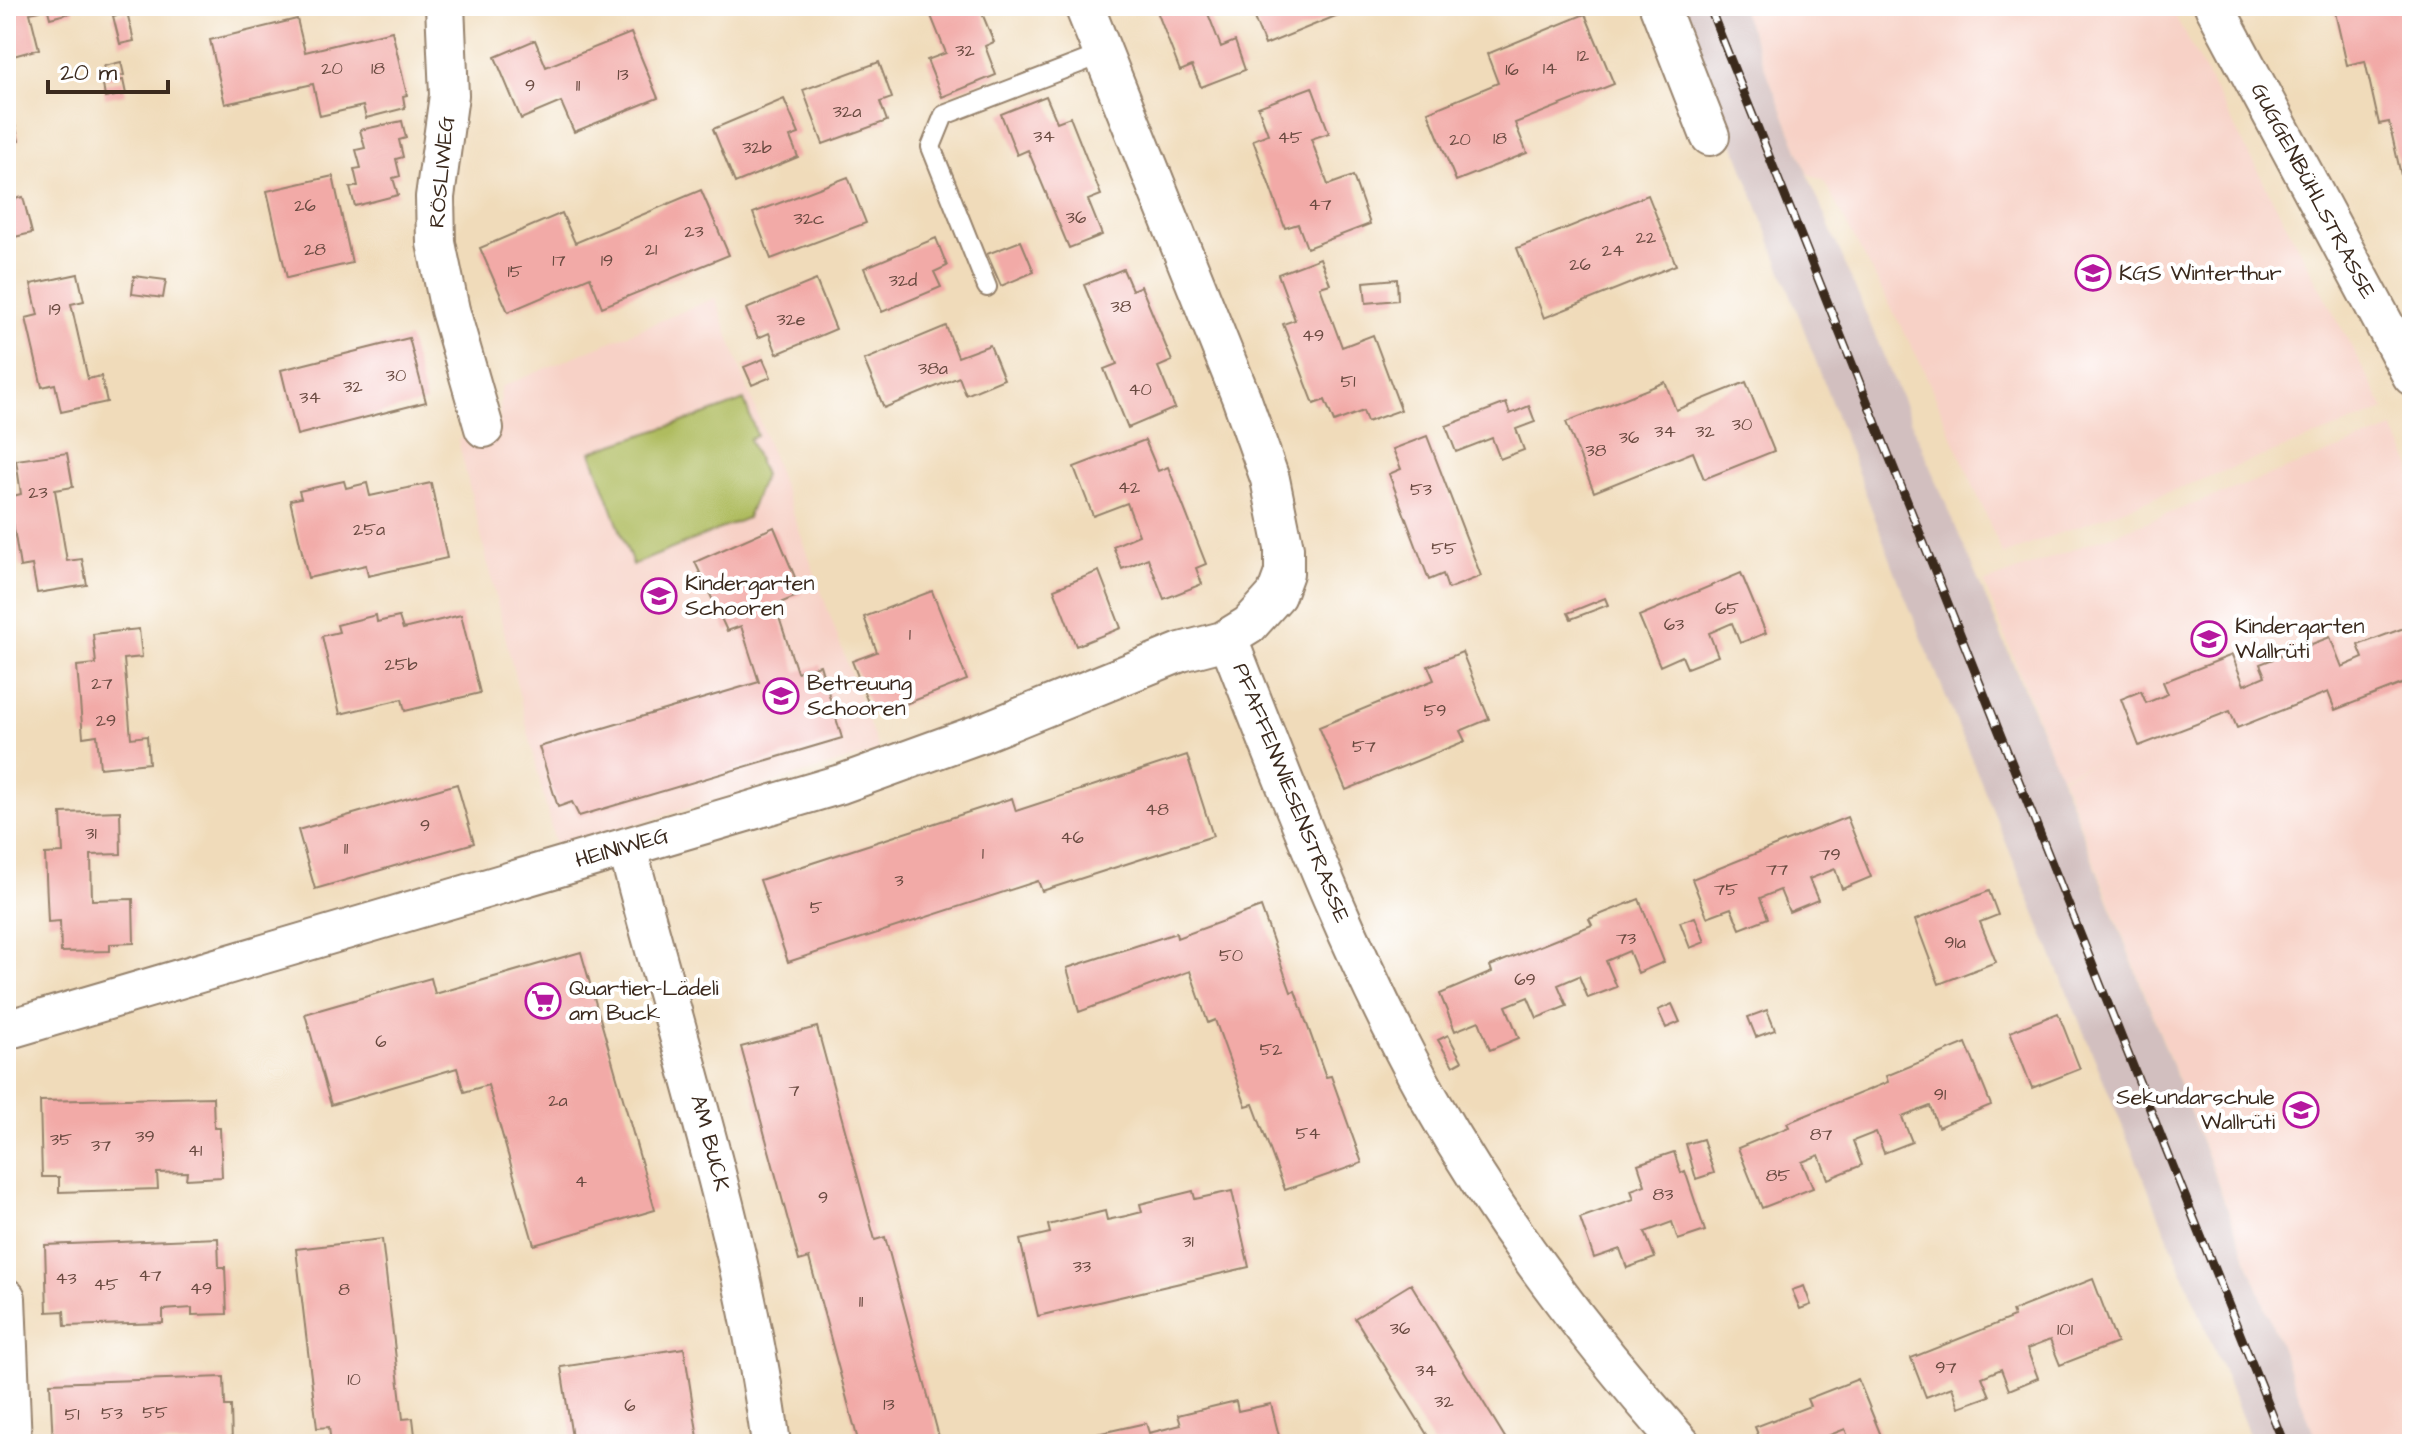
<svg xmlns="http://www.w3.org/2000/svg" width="2418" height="1450" viewBox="0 0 2418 1450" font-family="'Architects Daughter',sans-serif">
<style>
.built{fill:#f7d1c6}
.industrial{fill:#d2bfbf}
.green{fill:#afbc5e;stroke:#75733e;stroke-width:2}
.building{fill:#f2aaa7}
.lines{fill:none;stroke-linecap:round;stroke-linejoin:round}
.service-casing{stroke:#96826c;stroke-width:22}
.minor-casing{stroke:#96826c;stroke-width:42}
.service{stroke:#fff;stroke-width:18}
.minor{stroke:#fff;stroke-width:38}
.rail-casing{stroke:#3b2a1e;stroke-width:9}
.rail{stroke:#fff;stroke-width:6;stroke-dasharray:18;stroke-linecap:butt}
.labels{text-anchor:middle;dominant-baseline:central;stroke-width:8;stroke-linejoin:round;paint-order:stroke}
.number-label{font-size:18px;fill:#694a40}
.street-label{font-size:22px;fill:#3b2a1e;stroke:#fff}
.poi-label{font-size:22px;fill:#3b2a1e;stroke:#fff;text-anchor:start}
</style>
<rect width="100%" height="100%" fill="#fff"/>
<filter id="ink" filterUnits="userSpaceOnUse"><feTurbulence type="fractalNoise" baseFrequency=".0125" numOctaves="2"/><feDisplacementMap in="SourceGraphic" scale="16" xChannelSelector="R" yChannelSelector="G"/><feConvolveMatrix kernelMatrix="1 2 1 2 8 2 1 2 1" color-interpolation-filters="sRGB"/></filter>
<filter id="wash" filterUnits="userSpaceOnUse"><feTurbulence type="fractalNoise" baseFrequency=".006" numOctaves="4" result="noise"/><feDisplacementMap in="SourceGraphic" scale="32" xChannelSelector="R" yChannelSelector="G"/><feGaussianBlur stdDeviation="1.8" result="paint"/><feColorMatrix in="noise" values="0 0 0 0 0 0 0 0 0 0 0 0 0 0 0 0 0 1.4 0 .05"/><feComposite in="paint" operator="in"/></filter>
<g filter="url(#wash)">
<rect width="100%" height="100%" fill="#f0dbba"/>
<path class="built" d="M 1740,6 L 2170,6 L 2385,410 L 2003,555 L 1922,366 L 1824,181 L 1808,174 Z
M 715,298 L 879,751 L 556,848 L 458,440 L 499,428 L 501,387 Z
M 2393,429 L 2412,466 L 2412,1444 L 2318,1444 L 2062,777 L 2104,759 L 2060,776 L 1984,583 Z"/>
<path class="industrial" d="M 1682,6 L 1740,6 L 1821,207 L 2060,775 L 2318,1444 L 2253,1444 L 1901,587 Z"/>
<path class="green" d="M 744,400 L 757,436 L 749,439 L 764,475 L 747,518 L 633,565 L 591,452 C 642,433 694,421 744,400 Z"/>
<g id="blocks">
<path class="building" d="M 6,6 L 39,6 L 40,11 L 30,13 L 39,49 L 6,58 Z
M 47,6 L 72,6 L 74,12 L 50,18 Z
M 927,6 L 979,6 L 994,42 L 985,46 L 996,75 L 942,97 L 927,60 L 946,53 Z
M 1155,6 L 1205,6 L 1221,47 L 1235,41 L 1245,70 L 1201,87 L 1192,66 L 1180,71 Z
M 1249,6 L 1360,6 L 1265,45 Z
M 2323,6 L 2407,6 L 2412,27 L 2412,182 L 2403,184 L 2389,122 L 2379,124 L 2365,61 L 2347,65 L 2334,8 L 2324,11 Z
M 127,12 L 134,41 L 120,44 L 113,16 Z
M 1585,14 L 1614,84 L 1515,123 L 1527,153 L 1456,181 L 1428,112 L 1498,83 L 1487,54 Z
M 297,19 L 305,52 L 392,31 L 407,95 L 403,96 L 405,108 L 366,118 L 363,106 L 320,116 L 313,84 L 225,104 L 210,40 Z
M 631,33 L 658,98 L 574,132 L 561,102 L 521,119 L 495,57 L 535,40 L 546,67 Z
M 121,62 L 124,75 L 106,79 L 104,66 Z
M 879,62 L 892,98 L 880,102 L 887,121 L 823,144 L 803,90 Z
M 123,80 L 126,94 L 105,98 L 103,84 Z
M 1312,87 L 1329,133 L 1311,139 L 1328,185 L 1353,176 L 1370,224 L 1307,248 L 1298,224 L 1285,228 L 1253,140 L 1268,134 L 1258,107 Z
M 7,93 L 19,141 L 6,144 L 6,94 Z
M 1046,96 L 1057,122 L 1070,117 L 1101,195 L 1088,200 L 1102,235 L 1069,248 L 1028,150 L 1017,155 L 1001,114 Z
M 784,99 L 799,134 L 790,137 L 798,157 L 735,183 L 713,129 Z
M 402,121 L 406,138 L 399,140 L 403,157 L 396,159 L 400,176 L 393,178 L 398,195 L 355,206 L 350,188 L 358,186 L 354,169 L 361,168 L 356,150 L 365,148 L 360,130 Z
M 333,176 L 352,263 L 287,278 L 267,191 Z
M 848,177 L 866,223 L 771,259 L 753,213 Z
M 701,190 L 729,255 L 602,307 L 590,277 L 508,312 L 480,248 L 562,213 L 575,243 Z
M 1648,195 L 1676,265 L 1544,318 L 1517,248 Z
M 23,197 L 32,233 L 6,239 L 6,201 Z
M 936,238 L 947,266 L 934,272 L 941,287 L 882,312 L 864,268 Z
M 1021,241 L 1034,272 L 1001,286 L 987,254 Z
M 1320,258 L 1330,284 L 1320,287 L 1342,347 L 1373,335 L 1401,410 L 1367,422 L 1363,411 L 1334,422 L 1325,400 L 1314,404 L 1283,324 L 1295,320 L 1278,274 Z
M 1123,269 L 1132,290 L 1141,286 L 1172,361 L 1158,367 L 1175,408 L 1128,428 L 1104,369 L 1117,364 L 1084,285 Z
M 78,274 L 84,301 L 71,304 L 88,379 L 101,376 L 107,402 L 61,412 L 55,384 L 42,387 L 26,318 L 38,315 L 31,284 Z
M 134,276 L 166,280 L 163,298 L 132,294 Z
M 1397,279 L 1398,300 L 1366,303 L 1364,282 Z
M 816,280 L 836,329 L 777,354 L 769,333 L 758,338 L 746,309 Z
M 946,326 L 958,357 L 990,345 L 1004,379 L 966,395 L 959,377 L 884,408 L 864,360 Z
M 409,338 L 426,402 L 297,435 L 281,370 Z
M 763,359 L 771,377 L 752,385 L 744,367 Z
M 1665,382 L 1676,410 L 1746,382 L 1774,451 L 1704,479 L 1693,452 L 1594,492 L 1566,422 Z
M 1506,403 L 1510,414 L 1529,406 L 1535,422 L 1516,429 L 1524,450 L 1500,459 L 1492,438 L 1456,452 L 1446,426 Z
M 1427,436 L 1481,576 L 1448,589 L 1443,574 L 1429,580 L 1389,474 L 1401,469 L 1393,449 Z
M 1145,440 L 1158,471 L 1168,467 L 1206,564 L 1196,568 L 1202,584 L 1164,599 L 1148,558 L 1122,569 L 1113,546 L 1139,535 L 1127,503 L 1093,516 L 1074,467 Z
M 67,453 L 73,487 L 55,490 L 67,561 L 82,559 L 87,585 L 37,593 L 32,565 L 20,567 L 9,497 L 21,494 L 16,460 Z
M 344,481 L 346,488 L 367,483 L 370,496 L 431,483 L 447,558 L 368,576 L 366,565 L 308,578 L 290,500 L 301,498 L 299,491 Z
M 774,527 L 802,594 L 775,605 L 797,672 L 820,665 L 842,738 L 579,816 L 572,802 L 558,807 L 539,747 L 759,682 L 741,626 L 727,631 L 695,562 Z
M 1099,571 L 1121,628 L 1076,646 L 1054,589 Z
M 1741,573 L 1766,633 L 1740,643 L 1732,623 L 1709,633 L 1718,656 L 1687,668 L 1682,656 L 1660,666 L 1639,616 Z
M 932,591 L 967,680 L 898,707 L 896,701 L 871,710 L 852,661 L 877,652 L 864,617 Z
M 1605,598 L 1608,605 L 1571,619 L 1568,613 Z
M 376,615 L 377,622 L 399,617 L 403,629 L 461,615 L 480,693 L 405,711 L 402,699 L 340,714 L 322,636 L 339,632 L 337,625 Z
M 2412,625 L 2412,680 L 2335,710 L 2328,692 L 2237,728 L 2230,711 L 2139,746 L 2121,699 L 2141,691 L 2146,703 L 2168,694 L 2163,682 L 2232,655 L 2244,685 L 2265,676 L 2260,664 L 2330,637 L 2342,667 L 2363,658 L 2358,645 Z
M 139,629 L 142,657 L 124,659 L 131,738 L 147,736 L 149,763 L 100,768 L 97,735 L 83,737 L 77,666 L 96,664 L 93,634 Z
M 1462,652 L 1489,719 L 1460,731 L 1465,741 L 1346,790 L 1319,727 L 1434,680 L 1428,666 Z
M 1187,755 L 1213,836 L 1042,891 L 1038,881 L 788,962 L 760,880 L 1012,798 L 1016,811 Z
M 457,784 L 474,843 L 315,889 L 298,830 Z
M 120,811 L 121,854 L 91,855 L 92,900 L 133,899 L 134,943 L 110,944 L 110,951 L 61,952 L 60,921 L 48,922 L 45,854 L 63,853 L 61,813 Z
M 1847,817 L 1871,877 L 1842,889 L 1835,869 L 1809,879 L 1818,900 L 1789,912 L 1780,890 L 1760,898 L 1768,918 L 1740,929 L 1731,908 L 1707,917 L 1692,879 Z
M 1989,891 L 1998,915 L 1980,922 L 1996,962 L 1939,984 L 1915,920 Z
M 1639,899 L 1664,962 L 1638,973 L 1629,951 L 1606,961 L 1617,987 L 1588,998 L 1579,976 L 1558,985 L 1567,1006 L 1537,1018 L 1528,997 L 1506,1006 L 1519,1038 L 1490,1050 L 1479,1021 L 1455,1031 L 1440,994 L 1492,972 L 1490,966 L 1592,925 L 1589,919 Z
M 1261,907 L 1291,992 L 1295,991 L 1326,1077 L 1331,1076 L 1362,1163 L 1285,1190 L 1253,1104 L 1246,1106 L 1215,1020 L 1208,1023 L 1190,971 L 1079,1012 L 1067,968 L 1176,933 L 1177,938 Z
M 1695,917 L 1705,942 L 1690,948 L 1680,922 Z
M 581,952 L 655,1210 L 534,1245 L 488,1085 L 464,1092 L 457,1068 L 331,1105 L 305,1014 L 431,978 L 435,994 Z
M 1672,1004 L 1680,1022 L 1666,1028 L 1658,1010 Z
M 1767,1010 L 1775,1030 L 1756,1037 L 1748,1017 Z
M 2058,1013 L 2080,1069 L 2032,1088 L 2010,1032 Z
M 817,1027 L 875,1240 L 885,1237 L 941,1444 L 859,1444 L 809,1258 L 799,1261 L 741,1047 Z
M 1448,1035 L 1462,1061 L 1453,1066 L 1438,1040 Z
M 1966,1043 L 1991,1105 L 1938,1127 L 1930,1106 L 1902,1117 L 1912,1142 L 1884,1153 L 1876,1132 L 1853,1141 L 1862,1165 L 1828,1179 L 1819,1155 L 1802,1162 L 1813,1188 L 1762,1208 L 1738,1148 L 1789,1127 L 1787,1123 L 1888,1082 L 1886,1076 Z
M 213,1097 L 214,1128 L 220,1128 L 222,1177 L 186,1179 L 187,1172 L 157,1173 L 158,1189 L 59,1192 L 59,1177 L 42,1177 L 40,1101 Z
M 1703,1139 L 1714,1173 L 1696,1179 L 1686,1144 Z
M 1674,1152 L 1681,1173 L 1685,1171 L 1705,1231 L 1678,1240 L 1672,1222 L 1645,1232 L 1655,1258 L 1627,1268 L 1620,1249 L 1594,1258 L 1580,1218 L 1634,1199 L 1631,1190 L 1645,1185 L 1638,1164 Z
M 1193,1191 L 1195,1199 L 1232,1191 L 1249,1267 L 1038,1316 L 1020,1240 L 1050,1233 L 1048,1225 L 1105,1211 L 1107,1220 L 1126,1216 L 1142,1212 L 1140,1204 Z
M 218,1238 L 219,1267 L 225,1267 L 227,1314 L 192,1315 L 192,1308 L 163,1310 L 163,1323 L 65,1326 L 64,1311 L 47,1312 L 45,1245 Z
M 382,1239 L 403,1419 L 413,1418 L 416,1444 L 331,1444 L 329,1427 L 317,1428 L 296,1249 Z
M 2093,1279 L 2117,1343 L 2060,1365 L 2050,1340 L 2027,1349 L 2038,1378 L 2009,1390 L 2001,1369 L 1982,1377 L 1990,1396 L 1959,1407 L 1952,1387 L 1926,1397 L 1911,1358 L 2014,1317 L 2012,1311 Z
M 1411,1284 L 1444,1338 L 1509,1444 L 1433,1444 L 1426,1433 L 1355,1318 Z
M 1804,1286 L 1811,1305 L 1800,1309 L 1792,1290 Z
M 684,1348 L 699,1444 L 573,1444 L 561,1367 Z
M 224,1377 L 225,1406 L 231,1406 L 232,1444 L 53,1444 L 50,1383 Z
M 1858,1379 L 1882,1438 L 1866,1444 L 1851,1444 L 1845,1429 L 1822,1438 L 1825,1444 L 1762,1444 L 1755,1427 L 1810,1406 L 1807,1399 Z
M 1236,1401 L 1238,1411 L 1271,1404 L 1281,1444 L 1094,1444 L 1092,1435 L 1146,1423 L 1149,1433 L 1181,1425 L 1178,1415 Z"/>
</g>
</g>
<g filter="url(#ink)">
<use href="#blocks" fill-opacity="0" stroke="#96826c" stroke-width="2"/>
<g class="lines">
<defs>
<path id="service" d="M 987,287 L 931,147 L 944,115 L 1103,54"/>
<path id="minor" d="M 445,6 L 449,95 L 435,197 L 436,243 L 450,310 L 484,428
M 1659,6 L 1710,136
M 2214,6 L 2412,376
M 1228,639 C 1289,794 1348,952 1429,1098 C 1499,1222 1586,1337 1681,1444
M 627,847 C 679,1046 744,1240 771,1444
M 6,1030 L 841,784 L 979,734 L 1181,652 L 1223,641 L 1249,625 L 1276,595 L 1284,573 L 1284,548 L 1270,479 L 1241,397 L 1084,6
M 6,1298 L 12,1444"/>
</defs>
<use href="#service" class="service-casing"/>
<use href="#minor" class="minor-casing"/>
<use href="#service" class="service"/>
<use href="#minor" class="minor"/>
<defs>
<path id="rail" d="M 1709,6 L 2284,1444"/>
</defs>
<use href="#rail" class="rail-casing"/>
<use href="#rail" class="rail"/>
</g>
</g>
<defs>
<symbol id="school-ring" viewBox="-11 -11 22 22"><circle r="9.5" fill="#fff" stroke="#b5179e" stroke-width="1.5"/><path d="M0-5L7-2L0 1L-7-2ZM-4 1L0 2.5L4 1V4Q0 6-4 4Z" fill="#b5179e"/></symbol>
<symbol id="supermarket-ring" viewBox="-11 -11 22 22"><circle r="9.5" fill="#fff" stroke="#b5179e" stroke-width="1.5"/><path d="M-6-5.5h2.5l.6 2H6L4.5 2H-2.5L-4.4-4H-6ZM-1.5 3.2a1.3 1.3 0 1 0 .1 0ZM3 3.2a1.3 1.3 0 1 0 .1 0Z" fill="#b5179e"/></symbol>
</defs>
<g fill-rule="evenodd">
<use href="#school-ring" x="2073" y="253" width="40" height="40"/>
<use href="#school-ring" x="639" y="576" width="40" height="40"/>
<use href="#school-ring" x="2189" y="619" width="40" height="40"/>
<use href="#school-ring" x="761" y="676" width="40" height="40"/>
<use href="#supermarket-ring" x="523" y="981" width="40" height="40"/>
<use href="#school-ring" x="2281" y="1090" width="40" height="40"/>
</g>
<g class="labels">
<g class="number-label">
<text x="965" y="50">32</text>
<text x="1583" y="55">12</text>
<text x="332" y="68">20</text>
<text x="378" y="68">18</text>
<text x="1550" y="68">14</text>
<text x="1512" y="69">16</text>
<text x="623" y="74">13</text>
<text x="530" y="85">9</text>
<text x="578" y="85">11</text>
<text x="847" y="111">32a</text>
<text x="1044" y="136">34</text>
<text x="1290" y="137">45</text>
<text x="1500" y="138">18</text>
<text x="1460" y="139">20</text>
<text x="757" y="147">32b</text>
<text x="1320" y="204">47</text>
<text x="305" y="205">26</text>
<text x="1076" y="217">36</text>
<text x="809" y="218">32c</text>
<text x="694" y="231">23</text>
<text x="1646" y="237">22</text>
<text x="315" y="249">28</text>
<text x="651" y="249">21</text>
<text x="1613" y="250">24</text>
<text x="559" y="260">17</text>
<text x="607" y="260">19</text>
<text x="1580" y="264">26</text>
<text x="515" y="271">15</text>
<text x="903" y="280">32d</text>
<text x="1121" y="306">38</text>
<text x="55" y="309">19</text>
<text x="791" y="319">32e</text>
<text x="1313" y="335">49</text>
<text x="933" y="368">38a</text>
<text x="396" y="375">30</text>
<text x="1348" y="381">51</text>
<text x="353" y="386">32</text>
<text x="1140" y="389">40</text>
<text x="310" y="397">34</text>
<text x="1742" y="424">30</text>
<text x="1665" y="431">34</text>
<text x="1705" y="431">32</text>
<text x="1629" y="437">36</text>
<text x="1596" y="450">38</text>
<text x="1129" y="487">42</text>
<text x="1421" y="489">53</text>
<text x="38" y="492">23</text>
<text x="369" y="529">25a</text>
<text x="1444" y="548">55</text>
<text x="1727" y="608">65</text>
<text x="1674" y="624">63</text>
<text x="910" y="634">1</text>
<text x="401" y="664">25b</text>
<text x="102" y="683">27</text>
<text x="1435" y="710">59</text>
<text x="106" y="720">29</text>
<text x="1364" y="746">57</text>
<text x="1157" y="809">48</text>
<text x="425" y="825">9</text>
<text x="91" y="833">31</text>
<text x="1072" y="837">46</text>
<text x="346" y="848">11</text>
<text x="983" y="853">1</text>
<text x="1830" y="854">79</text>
<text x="1777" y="869">77</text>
<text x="899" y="880">3</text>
<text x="1726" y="889">75</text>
<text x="816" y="907">5</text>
<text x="1626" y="938">73</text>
<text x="1955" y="942">91a</text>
<text x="1231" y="955">50</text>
<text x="1525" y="979">69</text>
<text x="381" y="1041">6</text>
<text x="1271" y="1049">52</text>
<text x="794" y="1090">7</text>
<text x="1940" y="1094">91</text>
<text x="558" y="1100">2a</text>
<text x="1308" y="1133">54</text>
<text x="1821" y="1134">87</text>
<text x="145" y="1136">39</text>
<text x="61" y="1139">35</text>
<text x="101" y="1145">37</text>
<text x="195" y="1150">41</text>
<text x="1778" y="1175">85</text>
<text x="581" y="1181">4</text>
<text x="1663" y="1194">83</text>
<text x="823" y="1197">9</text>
<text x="1188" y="1241">31</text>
<text x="1082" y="1266">33</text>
<text x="150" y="1275">47</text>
<text x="66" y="1278">43</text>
<text x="106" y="1284">45</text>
<text x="201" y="1288">49</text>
<text x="344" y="1289">8</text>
<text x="861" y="1301">11</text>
<text x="1400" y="1328">36</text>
<text x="2065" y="1329">101</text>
<text x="1946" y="1367">97</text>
<text x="1426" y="1370">34</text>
<text x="354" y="1379">10</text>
<text x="1444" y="1401">32</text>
<text x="889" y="1404">13</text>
<text x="630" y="1405">6</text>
<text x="155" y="1412">55</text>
<text x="112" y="1413">53</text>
<text x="72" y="1414">51</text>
</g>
<g class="street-label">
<text transform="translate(442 172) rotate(-85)">RÖSLIWEG</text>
<text transform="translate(2313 191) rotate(62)">GUGGENBÜHLSTRASSE</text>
<text transform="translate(1291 793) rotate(68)">PFAFFENWIESENSTRASSE</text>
<text transform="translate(622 848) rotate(-16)">HEINIWEG</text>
<text transform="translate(710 1143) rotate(75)">AM BUCK</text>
</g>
<g class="poi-label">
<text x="2119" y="273">KGS Winterthur</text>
<text x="685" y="583">Kindergarten<tspan x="685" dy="25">Schooren</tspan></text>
<text x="2235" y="626">Kindergarten<tspan x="2235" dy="25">Wallrüti</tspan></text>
<text x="807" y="683">Betreuung<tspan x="807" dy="25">Schooren</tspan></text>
<text x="569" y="988">Quartier-Lädeli<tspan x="569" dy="25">am Buck</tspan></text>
<text x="2275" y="1097" text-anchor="end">Sekundarschule<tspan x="2275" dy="25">Wallrüti</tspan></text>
</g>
</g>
<rect width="2418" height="1450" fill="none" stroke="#fff" stroke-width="32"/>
<path d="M48 80v12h120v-12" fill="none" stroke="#3b2a1e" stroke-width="4"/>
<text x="60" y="80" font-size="24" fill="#3b2a1e" stroke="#ffffff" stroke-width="6" paint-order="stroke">20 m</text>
</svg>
